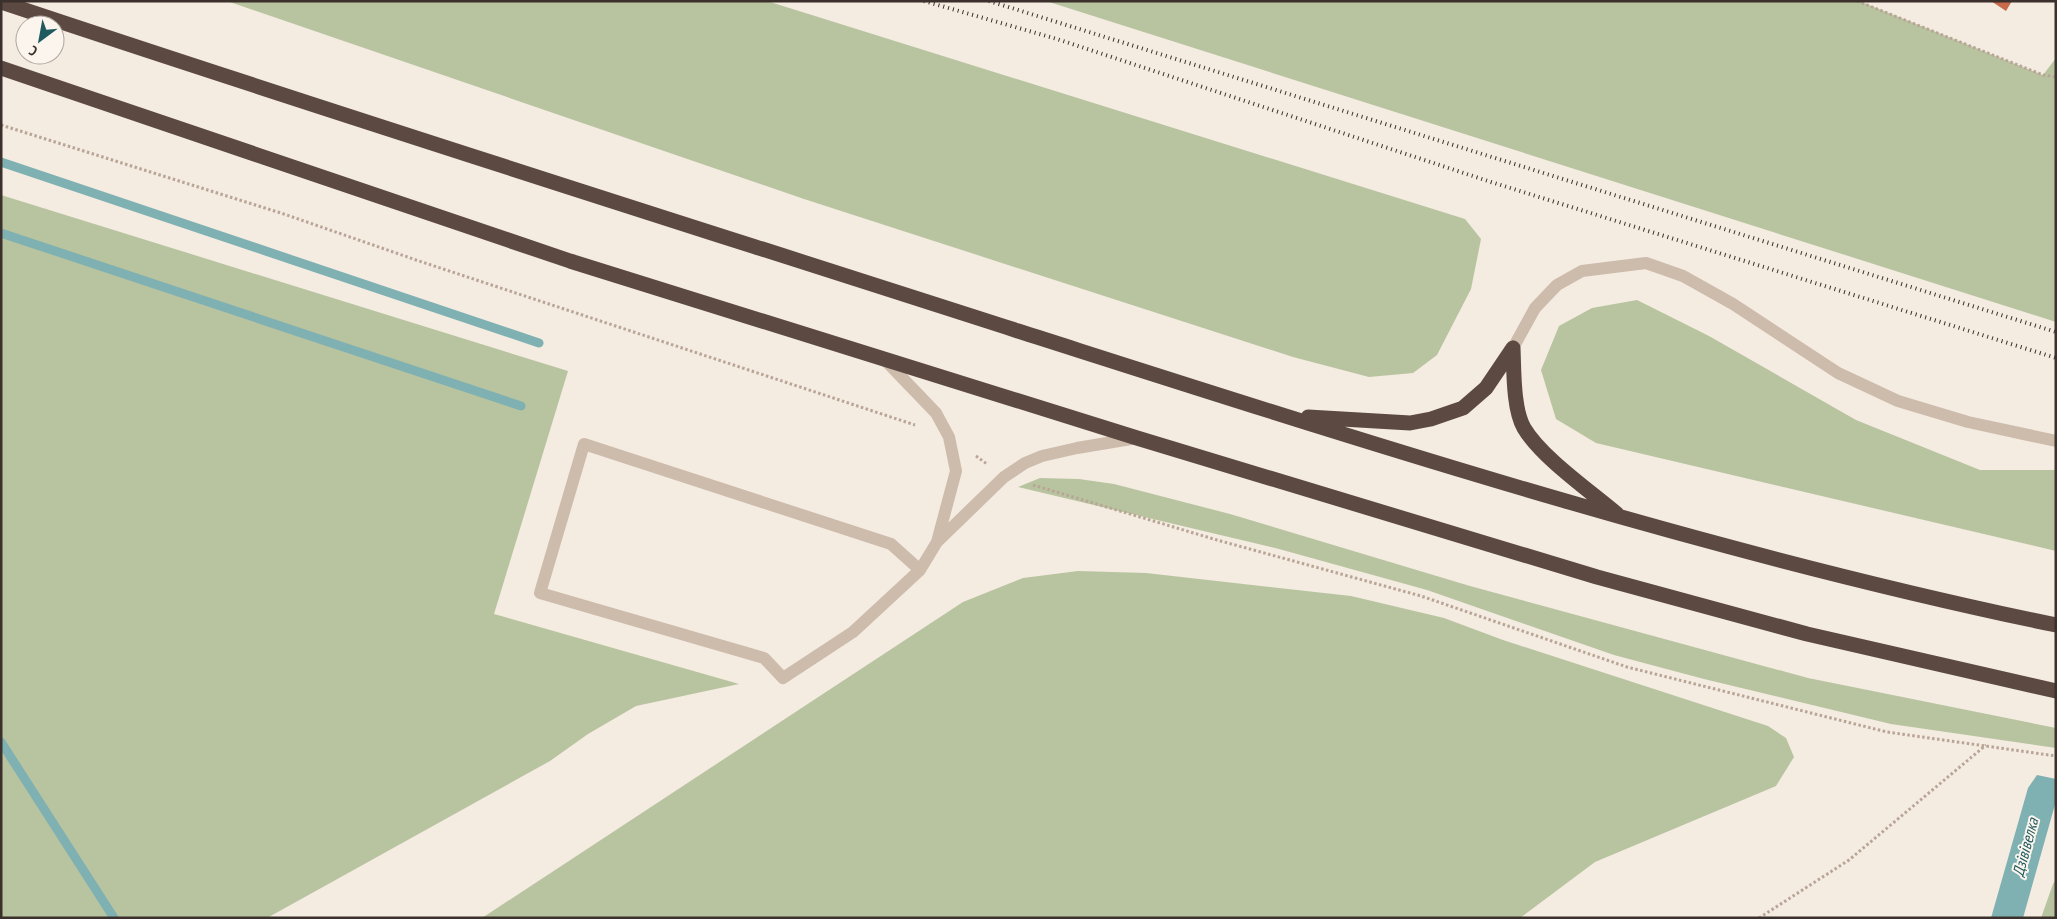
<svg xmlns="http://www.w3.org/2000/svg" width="2057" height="919" viewBox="0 0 2057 919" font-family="'PT Sans Narrow',sans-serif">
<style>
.green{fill:#b8c4a0}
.water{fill:#7fb0b2}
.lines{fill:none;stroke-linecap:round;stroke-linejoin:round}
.stream{stroke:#7fb0b2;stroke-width:9}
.building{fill:#c8694b}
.path{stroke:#b9a596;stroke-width:3;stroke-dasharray:2.5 2.5;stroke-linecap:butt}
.lane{stroke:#cdbbac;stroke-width:12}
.street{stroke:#cdbbac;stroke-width:12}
.highway{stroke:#5c4a42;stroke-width:15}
.rail{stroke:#3b302b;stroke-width:4;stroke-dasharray:1 4;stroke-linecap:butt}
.labels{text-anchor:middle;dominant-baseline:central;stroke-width:4;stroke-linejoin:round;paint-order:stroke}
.water-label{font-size:16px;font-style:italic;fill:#1f5a5e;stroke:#fbf5ee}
</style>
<rect width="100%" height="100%" fill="#f4ebe1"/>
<path class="green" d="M 227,1 L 767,1 L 1465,219 L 1481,239 L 1471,289 L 1437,355 L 1413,373 L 1369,377 L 1293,357 L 804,199 Z
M 1046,1 L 1859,1 L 2043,75 L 2056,58 L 2056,322 Z
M 1,195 L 568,371 L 494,614 L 739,684 L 636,706 L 588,734 L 550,761 L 267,918 L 1,918 Z
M 1637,300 L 1709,336 L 1856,420 L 1980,470 L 2056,470 L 2056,551 L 1596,443 L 1556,419 L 1541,370 L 1559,326 L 1592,308 Z
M 1040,478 L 1079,479 L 1114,484 L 1230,514 L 1470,586 L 1808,678 L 2056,728 L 2056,748 L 1891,724 L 1704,679 L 1614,655 L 1427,590 L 1279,549 L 1018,487 Z
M 1078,571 L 1146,573 L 1351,596 L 1444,618 L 1503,640 L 1768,726 L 1786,738 L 1794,757 L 1776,786 L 1595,862 L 1520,918 L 482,918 L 963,602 L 1023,578 Z
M 2056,880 L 2056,918 L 2041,918 L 2053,884 Z"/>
<path class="water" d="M 2037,775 L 2056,779 L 2056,801 L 2023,918 L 1991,918 L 2028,788 Z"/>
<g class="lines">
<path class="stream" d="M 1,162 L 539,343
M 1,233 L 521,406
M 1,742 L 114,918"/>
</g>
<path class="building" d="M 1991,1 L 2012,1 L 2006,11 Z"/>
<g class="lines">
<path class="path" d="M 1857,1 L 2043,75 L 2056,77
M 1,125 L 281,213 L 419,261 L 915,425
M 976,456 L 987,464
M 1033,485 L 1217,540 L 1421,596 L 1627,667 L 1887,732 L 2056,756
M 1759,918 L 1849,860 L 1986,745"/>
<path class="lane" d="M 885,360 L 936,413 L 949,437 L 956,471 L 937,542
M 920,570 L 891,544 L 584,444 L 540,593 L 764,658 L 783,678 L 853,632 L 920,570 L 937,542 L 1004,477 L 1025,463 L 1042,456 L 1077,448 L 1137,438"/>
<path class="street" d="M 1513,348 L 1535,308 L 1557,285 L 1582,271 L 1646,263 L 1683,276 L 1733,304 L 1838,373 L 1898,401 L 1968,422 L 2056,441"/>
<path class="highway" d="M 1,2 C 339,115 679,222 1018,331 C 1360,440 1703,552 2056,625
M 1,68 L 570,261 L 1137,438 L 1597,577 L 1807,634 L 2056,691
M 1513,348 C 1514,370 1513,409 1524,428 C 1541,457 1590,491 1617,514
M 1308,417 L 1410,423 L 1431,419 L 1463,408 L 1486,388 L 1513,348"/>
<path class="rail" d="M 924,1 L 1057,39 L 1491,182 L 2056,358
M 989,1 L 2056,332"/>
</g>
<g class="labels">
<g class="water-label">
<text transform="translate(2025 847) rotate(-75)">Дзівівелка</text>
</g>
</g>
<rect width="2057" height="919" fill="none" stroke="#3b302b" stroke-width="5"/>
<g transform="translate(40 40) rotate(212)"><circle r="24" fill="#fbf5ee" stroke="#aea6a0"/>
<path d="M0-4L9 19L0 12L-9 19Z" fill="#1f5a5e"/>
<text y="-8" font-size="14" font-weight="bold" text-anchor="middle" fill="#3b302b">С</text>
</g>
</svg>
